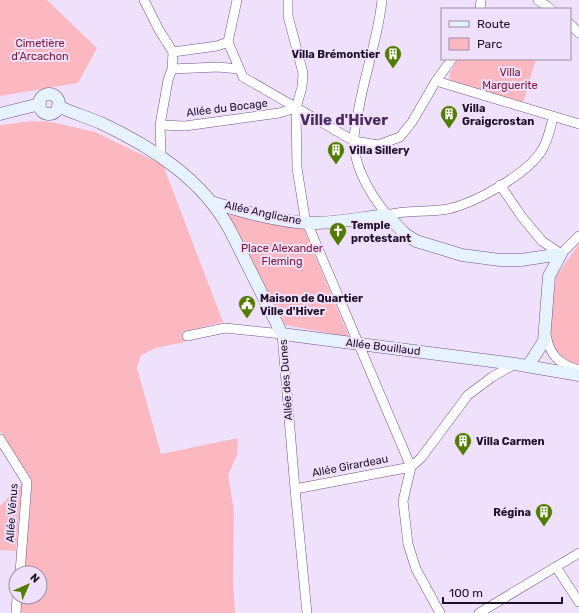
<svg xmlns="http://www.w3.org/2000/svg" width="579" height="613" viewBox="0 0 579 613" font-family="Rubik,sans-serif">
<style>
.green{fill:#fbb8c1}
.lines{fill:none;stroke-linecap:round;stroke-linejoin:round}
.street-casing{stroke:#74538c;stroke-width:10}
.secondary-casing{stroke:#74538c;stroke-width:13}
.street{stroke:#fff;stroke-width:9}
.secondary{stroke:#e6f2fe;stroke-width:12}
.labels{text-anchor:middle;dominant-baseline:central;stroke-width:4;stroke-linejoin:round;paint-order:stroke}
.park-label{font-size:11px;fill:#831737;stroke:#efe1fb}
.poi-label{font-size:11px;font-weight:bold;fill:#1e1128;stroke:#efe1fb;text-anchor:start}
.street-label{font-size:11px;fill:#1e1128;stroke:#efe1fb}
.district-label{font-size:15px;font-weight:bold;fill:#4b2c61;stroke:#efe1fb}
</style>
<rect width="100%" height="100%" fill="#efe1fb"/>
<path class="green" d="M 0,0 L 47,0 L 97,48 L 78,83 L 0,96 Z
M 458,59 L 536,59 L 523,103 L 457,83 L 449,79 L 450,73 Z
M 33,121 L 51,122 L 95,132 L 163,165 L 223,322 L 182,332 L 185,342 L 156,348 L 141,355 L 137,368 L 161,454 L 238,438 L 237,455 L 228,475 L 234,511 L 233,580 L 235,613 L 20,613 L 22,597 L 40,597 L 40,573 L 24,573 L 32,480 L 0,431 L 0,125 Z
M 226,214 L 303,227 L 349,337 L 285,325 Z
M 579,244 L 579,367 L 567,363 L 556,353 L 550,332 L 556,276 Z
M 22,483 L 16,551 L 0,550 L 0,506 Z"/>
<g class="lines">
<defs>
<path id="street" d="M 144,0 L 159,30 L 173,52 L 172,69 L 168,80 L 160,125 L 161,155
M 288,0 L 288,16 L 303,73 L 302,87 L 296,108 L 297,168 L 305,218 L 411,467
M 382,0 C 378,39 364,75 358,113 C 356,122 354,132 354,141 C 354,167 371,195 387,215 C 406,209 428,213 448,209 C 475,203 528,174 542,150 C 548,140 550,129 553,118
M 538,0 L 551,9
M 480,9 L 481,0
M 570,24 L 579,33
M 228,42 L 243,77 L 354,141 L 378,145 L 400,137 L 412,122 L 436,81 L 452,59
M 228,42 L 237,0
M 173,52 L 217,46 L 228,42
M 172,69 L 218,67 L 239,69
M 436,81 L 579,124
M 160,125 L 185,126 L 279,113 L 296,108
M 500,185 L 522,217 L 542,241 L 561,254 L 579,236
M 546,335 C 550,356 559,364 579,370
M 187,336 L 225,328 L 282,334 L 295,489 L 307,613
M 0,439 L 27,482 L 20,573
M 295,489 L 411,467
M 556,567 L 579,602
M 16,613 L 17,597
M 440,613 L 416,569 L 408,544 L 403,501 L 411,467 L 421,458 L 468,395 L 492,377 L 515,364
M 479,613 L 579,553"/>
<path id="secondary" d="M39 104a10 10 0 1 1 20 0a10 10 0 1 1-20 0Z
M 58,106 C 72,113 87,117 101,123 C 152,147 202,179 230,230 L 282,334 L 515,364 L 579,375
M 0,114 L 40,104
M 211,202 C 242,211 275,221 307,223 C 334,224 360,218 387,215 L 405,234 L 416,241 L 462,255 L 500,260 L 521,260 L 561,254
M 528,366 L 544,341 L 549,276 L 561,254"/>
</defs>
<use href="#street" class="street-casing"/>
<use href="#secondary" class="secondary-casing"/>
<use href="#street" class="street"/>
<use href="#secondary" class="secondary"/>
</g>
<defs>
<symbol id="building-pin" viewBox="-11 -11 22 30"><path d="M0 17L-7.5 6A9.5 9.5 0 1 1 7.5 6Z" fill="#517c00" stroke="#efe1fb"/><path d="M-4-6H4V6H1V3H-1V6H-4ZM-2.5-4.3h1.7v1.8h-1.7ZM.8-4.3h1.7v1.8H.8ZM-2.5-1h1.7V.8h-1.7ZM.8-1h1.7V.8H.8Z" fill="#fff"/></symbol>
<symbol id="church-pin" viewBox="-11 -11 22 30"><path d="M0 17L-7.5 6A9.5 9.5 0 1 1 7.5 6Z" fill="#517c00" stroke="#efe1fb"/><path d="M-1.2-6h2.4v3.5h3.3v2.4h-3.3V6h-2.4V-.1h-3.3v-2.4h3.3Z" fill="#fff"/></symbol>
<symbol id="civic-pin" viewBox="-11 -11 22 30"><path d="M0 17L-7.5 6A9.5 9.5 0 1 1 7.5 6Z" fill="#517c00" stroke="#efe1fb"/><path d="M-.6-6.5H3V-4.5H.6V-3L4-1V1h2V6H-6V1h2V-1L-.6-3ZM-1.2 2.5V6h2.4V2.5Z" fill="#fff"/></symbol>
</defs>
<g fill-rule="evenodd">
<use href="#building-pin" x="383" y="44" width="20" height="27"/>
<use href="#building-pin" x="439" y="104" width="20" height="27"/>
<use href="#building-pin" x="326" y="140" width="20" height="27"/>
<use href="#church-pin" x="328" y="221" width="20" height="27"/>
<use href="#civic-pin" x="237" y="294" width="20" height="27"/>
<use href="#building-pin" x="453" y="431" width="20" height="27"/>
<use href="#building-pin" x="534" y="502" width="20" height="27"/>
</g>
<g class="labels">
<g class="park-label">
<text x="40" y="43">Cimetière<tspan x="40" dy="13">d’Arcachon</tspan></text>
<text x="510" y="72">Villa<tspan x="510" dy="13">Marguerite</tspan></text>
<text x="282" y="248">Place Alexander<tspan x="282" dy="13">Fleming</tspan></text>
</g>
<g class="poi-label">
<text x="380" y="54" text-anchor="end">Villa Brémontier</text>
<text x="462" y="108">Villa<tspan x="462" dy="13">Graigcrostan</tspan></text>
<text x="349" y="150">Villa Sillery</text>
<text x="351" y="225">Temple<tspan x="351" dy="13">protestant</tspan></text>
<text x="260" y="298">Maison de Quartier<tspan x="260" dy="13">Ville d'Hiver</tspan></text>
<text x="476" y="441">Villa Carmen</text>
<text x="531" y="512" text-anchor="end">Régina</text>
</g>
<g class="street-label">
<text transform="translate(227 108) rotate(-7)">Allée du Bocage</text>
<text transform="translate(263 213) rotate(12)">Allée Anglicane</text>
<text transform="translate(383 347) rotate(7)">Allée Bouillaud</text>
<text transform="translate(286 380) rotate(-94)">Allée des Dunes</text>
<text transform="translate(350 466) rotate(-11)">Allée Girardeau</text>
<text transform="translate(12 513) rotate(-86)">Allée Vénus</text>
</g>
<g class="district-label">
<text x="344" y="120">Ville d'Hiver</text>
</g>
</g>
<rect x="441" y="8" width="130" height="52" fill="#efe1fb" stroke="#9b8ea7"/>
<rect x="449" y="21" width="20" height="6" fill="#e6f2fe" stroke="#9b8ea7"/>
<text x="477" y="28" font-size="12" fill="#1e1128">Route</text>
<rect x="449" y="38" width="20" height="12" fill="#fbb8c1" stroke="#9b8ea7"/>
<text x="477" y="48" font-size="12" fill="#1e1128">Parc</text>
<g transform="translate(28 585) rotate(45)"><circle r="19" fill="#efe1fb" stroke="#9b8ea7"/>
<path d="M0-3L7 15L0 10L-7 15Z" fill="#517c00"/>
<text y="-6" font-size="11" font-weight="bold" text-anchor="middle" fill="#1e1128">N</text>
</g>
<path d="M443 597v6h119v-6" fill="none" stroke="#1e1128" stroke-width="2"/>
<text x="449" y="597" font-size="12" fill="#1e1128" stroke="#efe1fb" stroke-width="3" paint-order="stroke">100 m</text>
</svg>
